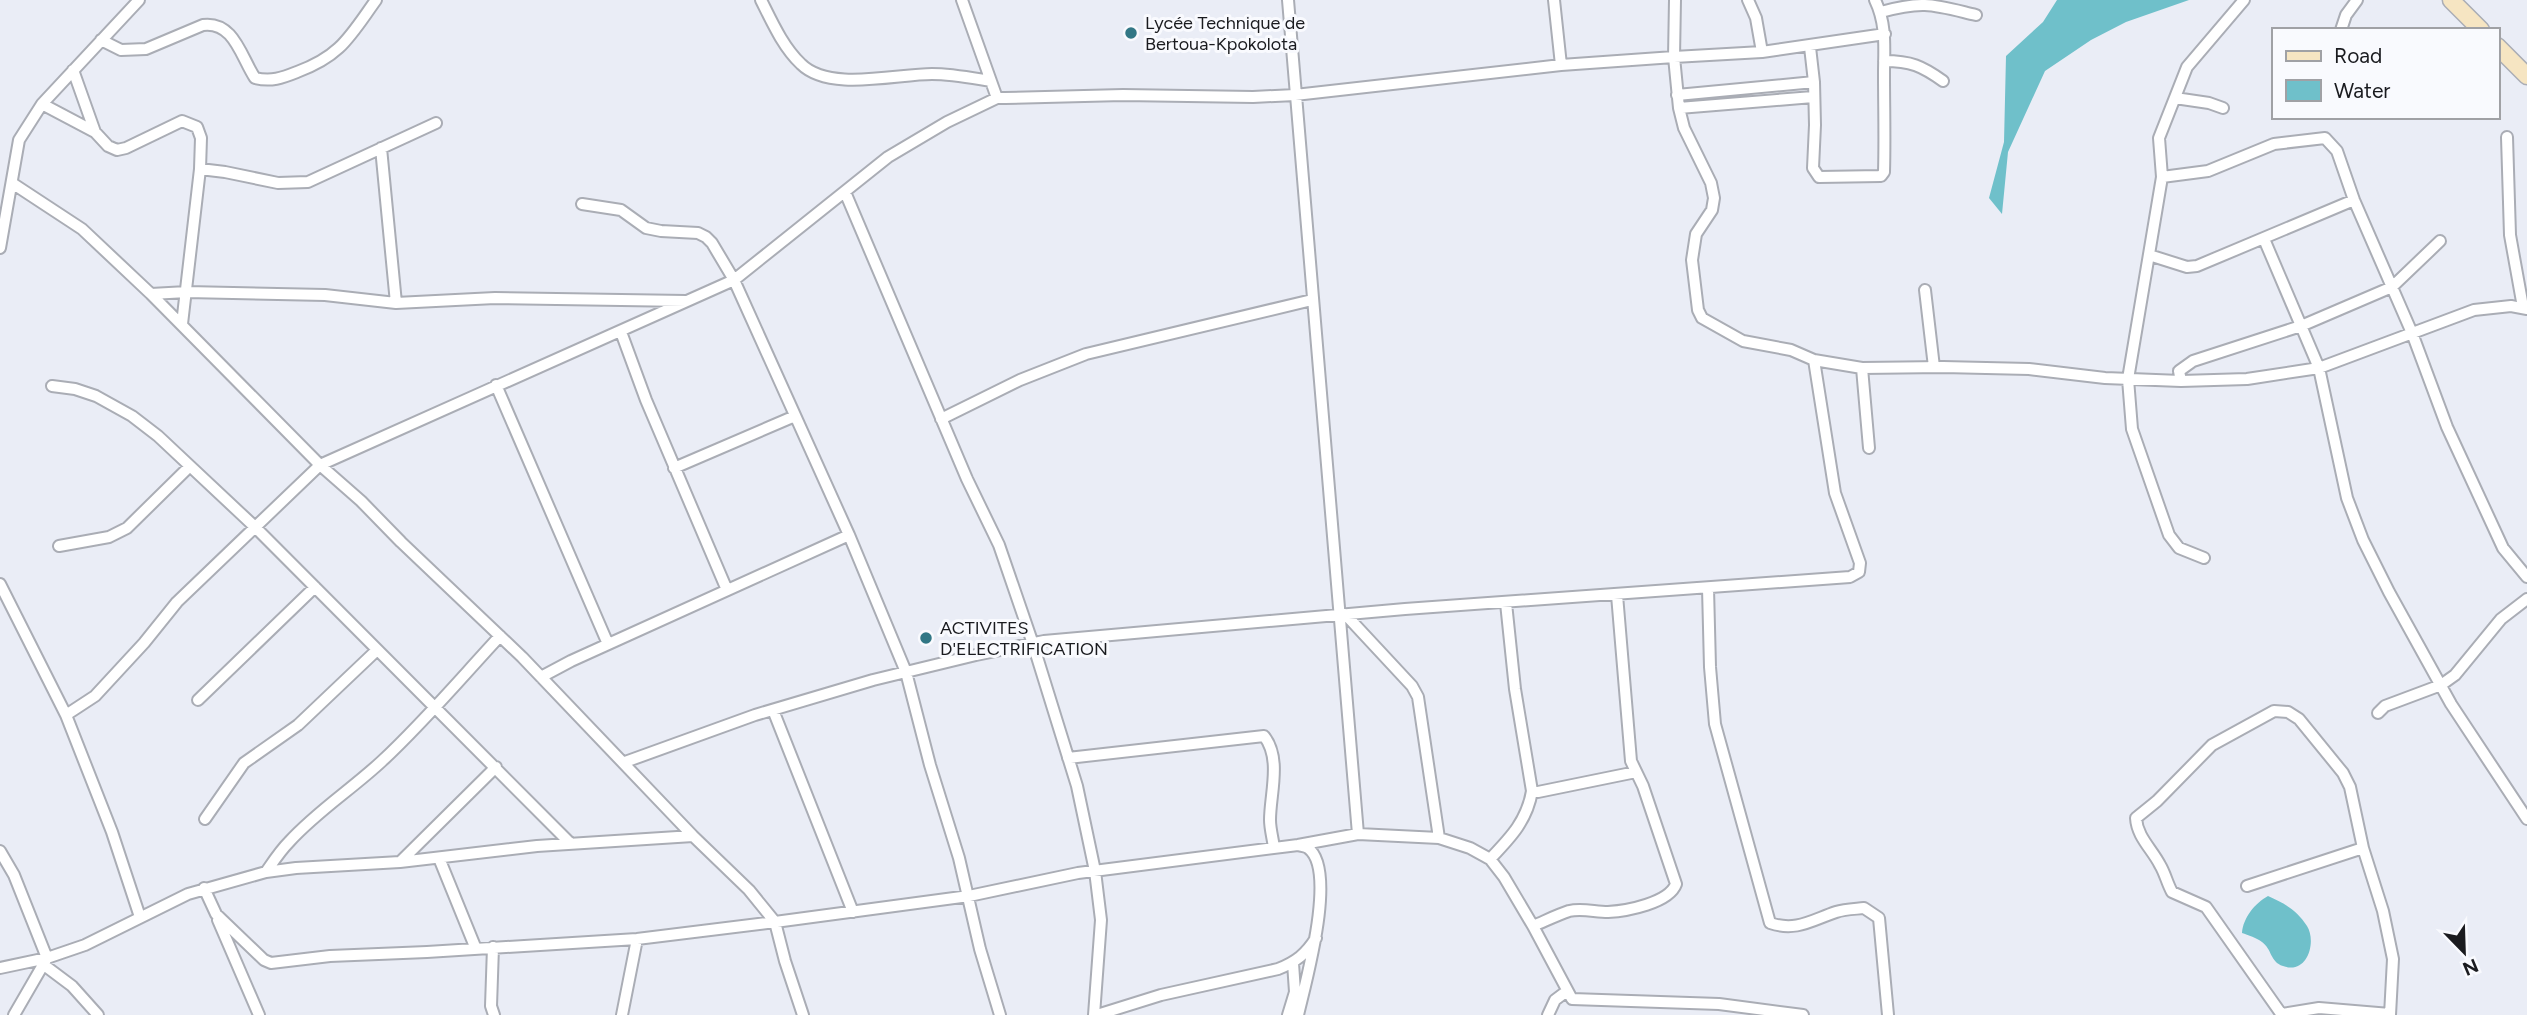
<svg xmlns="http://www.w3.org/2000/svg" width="2527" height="1015" viewBox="0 0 2527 1015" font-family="Figtree,sans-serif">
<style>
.water{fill:#6fc0ca}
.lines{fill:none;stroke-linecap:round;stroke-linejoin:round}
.minor-casing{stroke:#aaadb5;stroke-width:14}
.secondary-casing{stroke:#aaadb5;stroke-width:19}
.minor{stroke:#fff;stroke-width:10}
.secondary{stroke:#f6e5c2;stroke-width:16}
.poi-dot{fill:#327785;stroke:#f9fafe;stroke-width:2.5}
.labels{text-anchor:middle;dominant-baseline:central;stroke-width:6;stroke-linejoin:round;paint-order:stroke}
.poi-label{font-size:18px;fill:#1a1b1f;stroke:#f9fafe;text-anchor:start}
</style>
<rect width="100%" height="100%" fill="#eaedf6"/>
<path class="water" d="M 2057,0 L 2189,0 L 2126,22 L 2091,40 L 2045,71 L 2008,152 L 2002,214 L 1989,198 L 2004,142 L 2006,56 L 2043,22 Z
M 2268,896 C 2284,903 2297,910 2307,926 C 2317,942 2307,975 2283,966 C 2270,962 2272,949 2262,942 C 2257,938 2248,935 2242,933 C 2243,918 2255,903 2268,896 Z"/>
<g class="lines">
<defs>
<path id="minor" d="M 761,0 C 772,22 783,47 801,64 C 829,92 896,74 932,74 C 952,74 972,78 991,81
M 962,0 L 997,98
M 1288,0 L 1358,834
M 1554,0 L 1561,65
M 1748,0 L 1756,18 L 1762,52
M 2244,0 L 2187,67 L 2159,138 L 2162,177 L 2208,171 L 2274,144 L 2325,138 L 2337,151 L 2354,200 L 2412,333 L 2447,427 L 2503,548 L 2527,577
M 1881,12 C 1924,0 1934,5 1976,15
M 2341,30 L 2346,15 L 2357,0
M 101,40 L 121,50 L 146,49 L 203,25 C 234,21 241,57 255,78 C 271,82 282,78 297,72 C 341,56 350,36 376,0
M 1810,47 L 1814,82 L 1815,125 L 1813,168 L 1819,177 L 1881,176 L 1884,172 C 1885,139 1884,107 1884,74 C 1884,48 1887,25 1875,0
M 1884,61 C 1911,61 1922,66 1943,81
M 73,70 L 95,132
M 1677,95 L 1814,82
M 2175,98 L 2209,103 L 2223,108
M 42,104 L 95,132 L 108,146 L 117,150 L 126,148 L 182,121 L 197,127 L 201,138 L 200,169 L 182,324
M 1679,108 L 1813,97
M 2507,137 L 2510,235 L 2523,307
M 381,148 L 396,303
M 200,169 L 225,172 L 278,183 L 308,182 L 436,123
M 2162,177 L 2128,379 L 2132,429 L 2169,535 L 2179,548 L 2204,558
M 12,183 L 82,229 L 151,294 L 320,465 L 361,501 L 401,542 L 522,657 L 693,836 L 749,890 L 775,922 L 969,896 L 1078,873 L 1298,845 L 1358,834 L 1439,838 L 1470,848 L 1490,859 L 1504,877 L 1533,926 L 1572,999 L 1719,1004 L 1803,1015
M 845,192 L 967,479 L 999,545 L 1033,644 L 1077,786 L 1095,871 L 1101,920 L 1094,1015
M 582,204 L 621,210 L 646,228 L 661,231 L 698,233 L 706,237 L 712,243 L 734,280 L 849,535 L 906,672 L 930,765 L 959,858 L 980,949 L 1000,1015
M 0,248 L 19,140 L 42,104 L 139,0
M 2149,255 L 2187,267 L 2197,266 L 2354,200
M 1925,290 L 1934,367
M 151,294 L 187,292 L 325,295 L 396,303 L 495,298 L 686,301
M 2527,309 L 2511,306 L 2474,310 L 2319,368 L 2347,498 L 2363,540 L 2389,592 L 2451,704 L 2527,819
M 621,332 L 646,400 L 727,590
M 1814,360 L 1791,350 L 1743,341 L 1702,318 L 1698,310 L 1692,260 L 1696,234 L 1712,210 L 1714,198 L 1711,183 L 1684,128 L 1679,108 L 1674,57 L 1762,52 L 1885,34
M 1862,368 L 1869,448
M 2181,381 L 2179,371 L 2193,361 L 2301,326 L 2392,287 L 2440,241
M 496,385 L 608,644
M 52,386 L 75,389 L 96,396 L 132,416 L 158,436 L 255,527 L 571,844
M 941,419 L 1020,380 L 1086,354 L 1312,300
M 674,468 L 795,416
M 59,546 L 109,537 L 127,528 L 190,466
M 0,584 L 66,715 L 112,832 L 140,917
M 1708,588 L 1710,667 L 1715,724 L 1770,923 C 1796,932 1812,920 1836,912 C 1845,909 1855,909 1864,908 L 1879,918 L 1888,1015
M 1345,614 L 1412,686 L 1418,697 L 1439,838
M 541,677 L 571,661 L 849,535
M 198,700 L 315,587
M 773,710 L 853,912
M 2378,713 L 2385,706 L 2441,685 L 2455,675 L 2501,619 L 2527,599
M 66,715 L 95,696 L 144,643 L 177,602 L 320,465 L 734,280 L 888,157 L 947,122 L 997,98 L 1005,98 L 1123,95 L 1253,97 L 1295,95 L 1561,65 L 1674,57 L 1675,0
M 1068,758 L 1264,736 C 1282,759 1270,794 1270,820 C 1270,829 1273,839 1274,848
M 625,762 L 755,715 L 873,680 L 976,655 L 1044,641 L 1405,609 L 1850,577 L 1859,572 L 1860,563 L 1835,493 L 1814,360 L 1862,368 L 1943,367 L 2029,369 L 2105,378 L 2181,381 L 2247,379 L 2319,368 L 2264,239
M 1532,791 L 1538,792 L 1636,772
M 205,819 L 244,763 L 298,725 L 377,650
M 1298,845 C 1301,846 1305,846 1308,848 C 1338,870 1305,984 1298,1015
M 0,851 L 14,875 L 47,958 L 0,968
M 439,858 L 476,949
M 1490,859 C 1510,838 1527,821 1532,791 L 1515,689 L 1506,603
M 400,862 L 496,767
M 266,872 C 273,862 280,851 289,842 C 316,812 352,789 382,761 C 424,722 461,678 500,636
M 2247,886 L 2363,848
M 204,888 L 216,914 L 264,960 L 271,963 L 330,956 L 427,952 L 637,939 L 775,922 L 785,961 L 803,1015
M 218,920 L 259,1015
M 1533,926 C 1545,921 1557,915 1569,911 C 1582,908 1595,912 1608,912 C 1627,911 1669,903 1676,884 L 1643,786 L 1631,761 L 1617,595
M 493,947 L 491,1006 L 494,1015
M 44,965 L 72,986 L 98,1015
M 2282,1014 L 2319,1008 L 2390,1014
M 14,1015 L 47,958 L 85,945 L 188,894 L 266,872 L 296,868 L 400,862 L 537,846 L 693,836
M 622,1015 L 637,939
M 1097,1015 L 1161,995 L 1278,969 C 1296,962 1306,954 1316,938
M 1288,1015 L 1295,992 L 1293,963
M 1548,1015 L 1555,1000 L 1567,991
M 2282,1015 L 2206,907 L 2172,892 C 2167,883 2165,873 2160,865 C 2152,849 2137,837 2136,818 L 2157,801 L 2212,745 L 2274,711 L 2288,712 L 2299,719 L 2343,773 L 2350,787 L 2363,848 L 2383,911 L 2393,959 L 2390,1015"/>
<path id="secondary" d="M 2451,0 L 2481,30
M 2497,46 L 2527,76"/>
</defs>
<use href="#minor" class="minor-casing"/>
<use href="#secondary" class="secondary-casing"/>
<use href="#minor" class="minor"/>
<use href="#secondary" class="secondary"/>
</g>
<g class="poi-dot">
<circle cx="1131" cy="33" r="7"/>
<circle cx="926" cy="638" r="7"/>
</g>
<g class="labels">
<g class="poi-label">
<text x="1145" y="23">Lycée Technique de<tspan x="1145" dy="21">Bertoua-Kpokolota</tspan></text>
<text x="940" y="628">ACTIVITES<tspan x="940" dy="21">D'ELECTRIFICATION</tspan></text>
</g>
</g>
<rect x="2272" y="28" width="228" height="91" fill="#f9fafe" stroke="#a0a1a5" stroke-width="2"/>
<rect x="2286" y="51" width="35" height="10" fill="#f6e5c2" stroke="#a0a1a5" stroke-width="2"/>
<text x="2334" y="63" font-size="21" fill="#1a1b1f">Road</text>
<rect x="2286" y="80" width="35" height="21" fill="#6fc0ca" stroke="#a0a1a5" stroke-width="2"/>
<text x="2334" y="98" font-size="21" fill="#1a1b1f">Water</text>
<g transform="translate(2464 952) rotate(157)" stroke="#f9fafe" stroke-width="5" paint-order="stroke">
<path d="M0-5L12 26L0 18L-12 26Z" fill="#1a1b1f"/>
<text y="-10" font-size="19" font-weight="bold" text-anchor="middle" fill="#1a1b1f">N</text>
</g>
</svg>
